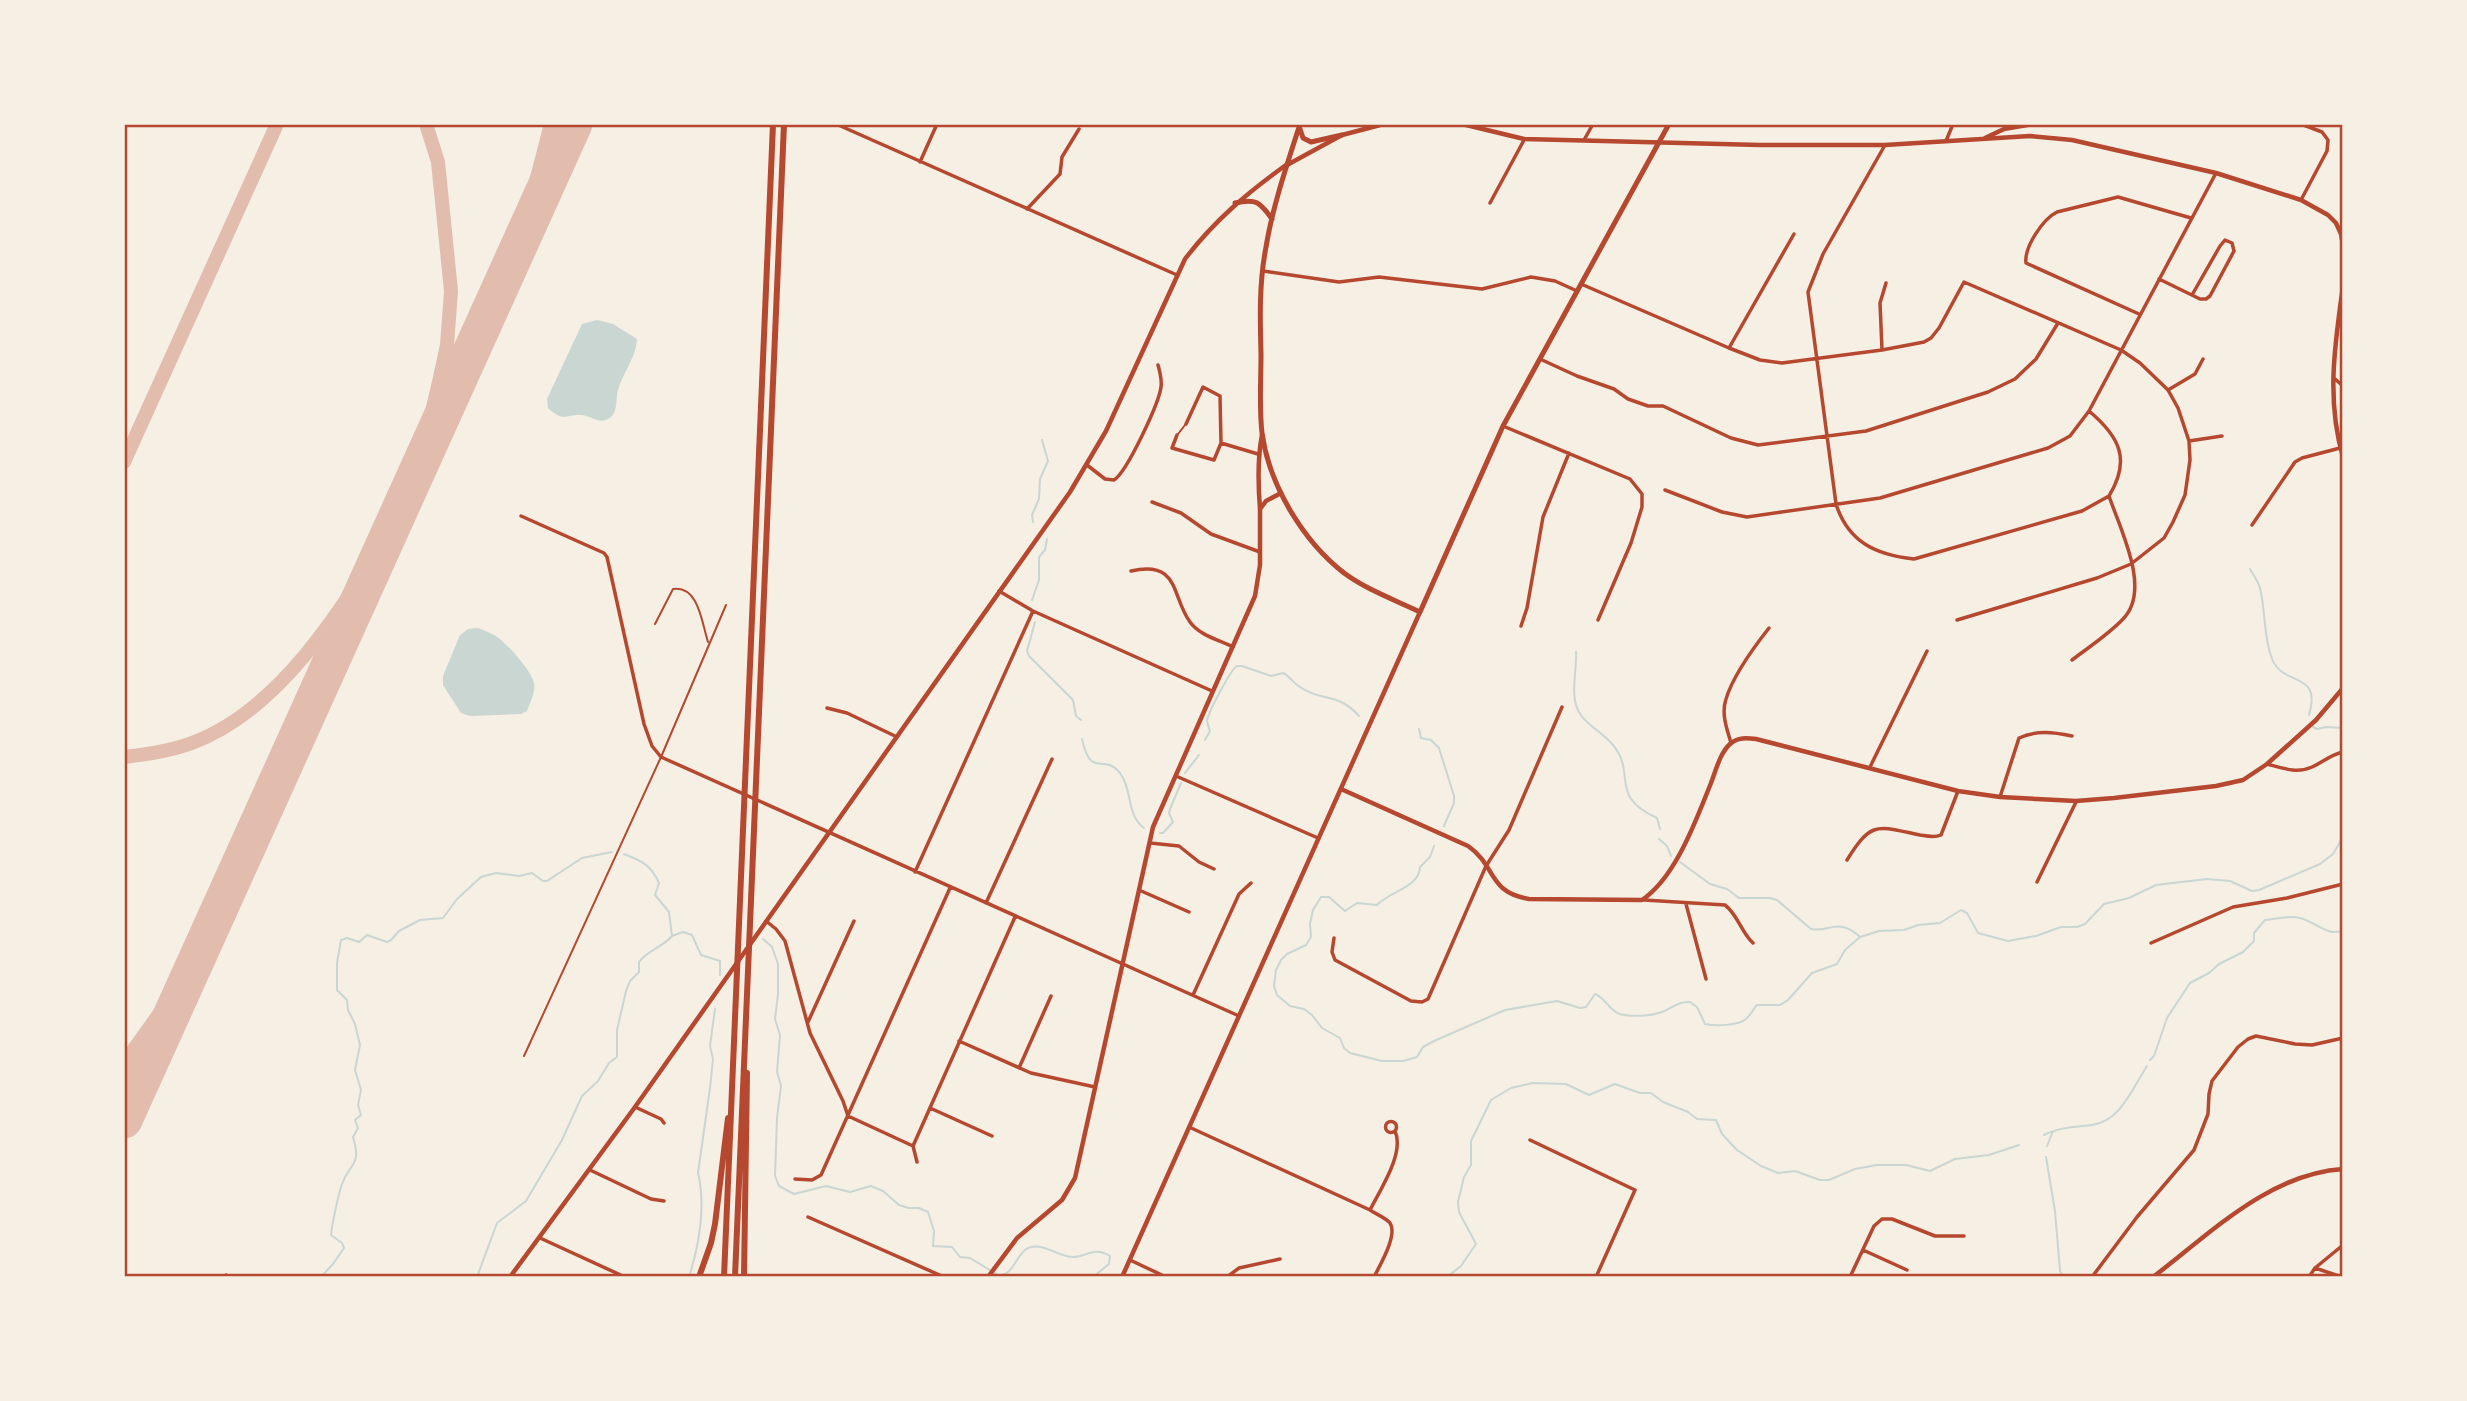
<svg xmlns="http://www.w3.org/2000/svg" width="2467" height="1401" viewBox="0 0 2467 1401" font-family="'Varela Round',sans-serif">
<style>
.water{fill:#c9d6d2}
.lines{fill:none;stroke-linecap:round;stroke-linejoin:round}
.stream{stroke:#c9d6d2;stroke-width:2}
.taxiway{stroke:#e2bdae;stroke-width:14}
.runway{stroke:#e2bdae;stroke-width:37}
.service{stroke:#b5482f;stroke-width:2}
.minor{stroke:#b5482f;stroke-width:3.5}
.tertiary{stroke:#b5482f;stroke-width:4.5}
.secondary{stroke:#b5482f;stroke-width:4.5}
.primary{stroke:#b5482f;stroke-width:5}
.motorway{stroke:#b5482f;stroke-width:6}
.neatline{fill:none;stroke:#b5482f;stroke-width:2.5}
</style>
<rect width="100%" height="100%" fill="#f6efe4"/>
<path class="water" d="M 597,320 L 613,324 L 637,339 C 636,358 623,372 618,390 C 615,400 619,413 608,419 C 598,424 591,416 582,415 C 565,414 564,423 548,408 L 547,399 L 582,324 Z
M 478,628 C 483,630 489,632 494,635 C 505,641 531,670 534,683 C 536,692 530,702 527,711 L 521,714 L 470,716 L 461,713 L 443,685 L 443,676 L 460,635 L 468,629 Z"/>
<g class="lines">
<path class="stream" d="M 1033,522 L 1032,515 L 1039,499 L 1040,479 L 1048,461 L 1042,440
M 2250,569 C 2254,576 2258,581 2260,588 C 2266,612 2263,636 2272,659 C 2284,688 2322,670 2309,715
M 1032,600 L 1039,580 L 1039,557 L 1045,550 L 1047,539
M 1035,622 L 1027,651 L 1029,656 L 1073,700 L 1076,716 L 1081,720
M 1576,652 C 1577,668 1572,685 1575,701 C 1579,723 1600,729 1613,745 C 1637,774 1608,796 1657,818 L 1660,829
M 2313,727 L 2317,729 L 2326,727 L 2343,728
M 1419,729 L 1421,738 L 1431,740 L 1439,748 L 1454,796 L 1454,803 L 1444,826
M 1082,739 C 1091,780 1103,752 1120,773 C 1133,790 1126,815 1144,828
M 1205,740 L 1210,731 C 1209,728 1207,723 1207,720 C 1209,712 1230,670 1237,666 L 1242,666 L 1271,676 L 1283,673 C 1290,676 1293,683 1300,687 C 1321,702 1338,692 1359,716
M 1185,773 L 1199,755
M 1160,833 L 1163,833 L 1173,822 L 1169,813 L 1170,809 L 1181,783
M 1659,839 L 1667,846 L 1671,856
M 1434,846 L 1430,857 L 1420,867 C 1419,888 1390,891 1377,905 L 1357,903 L 1345,911 L 1329,897 L 1321,897 L 1313,910 L 1310,924 L 1311,937 L 1306,945 L 1287,954 L 1281,960 L 1276,970 L 1274,986 L 1277,995 L 1284,1001 L 1290,1006 L 1304,1009 L 1312,1015 L 1322,1028 L 1340,1038 L 1344,1048 L 1350,1053 L 1382,1061 L 1403,1061 L 1417,1057 L 1423,1047 L 1434,1041 L 1505,1010 L 1557,1001 L 1580,1008 L 1586,1007 L 1595,994 C 1606,998 1608,1010 1620,1014 C 1630,1017 1649,1016 1659,1013 C 1670,1010 1677,1001 1690,1002 L 1697,1007 L 1705,1024 C 1715,1026 1738,1026 1746,1019 C 1751,1015 1753,1009 1757,1005 L 1780,1005 L 1788,1000 L 1812,973 L 1837,964 L 1845,950 L 1860,937 L 1879,931 L 1904,930 L 1918,925 L 1940,923 L 1961,910 L 1967,913 L 1978,933 L 2008,941 L 2036,936 L 2061,927 L 2077,927 L 2085,924 L 2104,904 L 2129,898 L 2156,885 L 2207,879 L 2230,881 L 2252,891 L 2259,890 L 2320,864 L 2333,854 L 2343,837
M 624,854 C 642,861 651,865 659,883 L 655,895 L 669,912 L 672,936 L 683,932 L 692,935 L 701,955 L 720,961 L 720,975
M 1680,862 L 1710,884 L 1727,889 L 1739,898 L 1770,898 L 1777,900 L 1811,929 C 1829,933 1837,917 1859,936
M 763,939 L 772,947 L 778,964 L 778,994 L 775,1019 L 780,1035 L 777,1072 L 781,1086 L 777,1118 L 775,1176 L 779,1186 L 794,1194 L 826,1186 L 850,1192 L 871,1186 L 883,1191 L 899,1205 L 909,1208 L 919,1208 L 928,1212 L 934,1231 L 933,1246 L 952,1247 L 960,1257 L 970,1258 L 998,1275 C 1013,1276 1015,1258 1025,1250 C 1039,1239 1058,1257 1073,1257 C 1087,1257 1093,1246 1110,1256 L 1109,1264 L 1093,1277
M 2150,1060 L 2154,1056 L 2167,1018 L 2190,983 L 2209,973 L 2219,964 L 2243,952 L 2254,941 L 2254,933 L 2265,920 C 2277,919 2289,915 2300,918 C 2314,921 2329,938 2343,930
M 2044,1135 C 2059,1127 2076,1127 2092,1125 C 2121,1121 2133,1087 2147,1066
M 2047,1146 L 2053,1131
M 2046,1157 L 2055,1211 L 2060,1271 L 2063,1277
M 321,1277 L 333,1264 L 344,1248 L 342,1243 L 331,1235 C 332,1224 338,1196 342,1184 C 350,1162 362,1166 353,1137 L 358,1128 L 355,1120 L 361,1115 L 358,1105 L 361,1090 L 355,1070 L 360,1045 L 355,1024 L 348,1010 L 347,1000 L 337,990 L 337,963 L 341,940 L 347,938 L 359,942 L 367,935 L 387,942 L 391,940 L 399,931 L 420,920 L 443,918 L 457,899 L 481,877 L 496,873 L 519,876 L 532,873 L 543,881 L 547,881 L 582,858 L 612,852
M 477,1277 L 497,1223 L 526,1201 L 562,1140 L 582,1096 L 598,1081 L 609,1063 L 617,1057 L 617,1030 L 626,991 L 630,981 L 639,972 L 639,962 C 648,950 663,947 672,936
M 689,1277 C 699,1246 706,1205 698,1173 L 710,1088 L 713,1059 L 710,1046 L 715,1009
M 1447,1277 L 1461,1266 L 1476,1244 L 1459,1212 L 1458,1202 L 1464,1177 L 1471,1165 L 1471,1141 L 1491,1100 L 1511,1088 L 1533,1083 L 1566,1084 L 1589,1095 L 1615,1084 L 1640,1093 L 1651,1093 L 1663,1102 L 1688,1112 L 1697,1119 L 1716,1120 L 1722,1134 L 1737,1150 L 1761,1166 L 1778,1173 L 1795,1171 L 1820,1180 L 1829,1180 L 1855,1169 L 1877,1165 L 1906,1165 L 1930,1171 L 1955,1159 L 1989,1155 L 2019,1145"/>
<path class="taxiway" d="M 511,263 L 533,193 L 551,124
M 124,462 L 277,124
M 402,505 L 429,424 L 439,382 L 447,345 L 451,291 L 438,162 L 426,124
M 124,757 C 148,754 170,751 192,743 C 281,710 343,607 390,531
M 124,1063 L 195,964"/>
<path class="runway" d="M 124,1120 L 574,124"/>
<path class="service" d="M 1178,434 L 1185,425
M 655,624 L 673,589 C 699,585 702,624 708,642
M 524,1056 L 661,757 L 726,605"/>
<path class="minor" d="M 836,124 L 1177,275
M 1584,140 L 1593,124
M 1946,141 L 1953,124
M 1885,145 L 1823,254 L 1808,292 L 1836,504 C 1848,542 1876,555 1914,559 L 2082,511 L 2109,496
M 920,162 L 937,124
M 2301,200 L 2327,151 L 2328,140 L 2322,132 L 2301,124
M 1490,203 L 1524,140
M 1027,209 L 1060,174 L 1062,157 L 1079,129
M 1263,271 L 1339,282 L 1379,277 L 1482,289 L 1531,277 L 1555,281 L 1577,291
M 2159,279 L 2200,299 L 2206,299 L 2210,296 L 2234,251 L 2232,243 L 2225,240 L 2220,246 L 2192,295
M 1581,284 L 1729,348 L 1760,360 L 1782,363 L 1882,350 L 1924,342 L 1931,338 L 1939,328 L 1964,282 L 2121,350 L 2140,363 L 2168,390 L 2178,408 L 2189,441 L 2190,460 L 2185,495 L 2173,522 L 2164,538 L 2131,564 L 2097,578 L 1957,620
M 2139,314 L 2026,263 C 2024,247 2043,219 2057,212 L 2118,197 L 2191,218
M 1729,348 L 1794,234
M 1882,350 L 1880,303 L 1886,283
M 1540,359 L 1577,376 L 1614,389 L 1628,399 L 1648,406 L 1663,406 L 1731,438 L 1758,445 L 1866,431 L 1988,392 L 2015,379 L 2036,359 L 2058,323
M 2335,379 L 2343,386
M 2168,390 L 2195,374 L 2203,359
M 1186,424 L 1203,387 L 1220,396 L 1221,443
M 1503,426 L 1630,479 L 1642,494 L 1642,507 L 1631,543 L 1598,620
M 1177,435 L 1172,448 L 1214,460 L 1221,443 L 1258,454
M 2189,441 L 2222,436
M 1087,465 L 1105,479 L 1114,480 C 1127,472 1159,403 1161,387 C 1162,380 1160,372 1158,365
M 1665,490 L 1722,512 L 1747,517 L 1880,498 L 2048,448 L 2070,436 L 2089,411 L 2216,173
M 1152,502 L 1181,513 L 1211,534 L 1260,552
M 521,516 L 604,553 L 607,557 L 644,724 L 652,746 L 661,757 L 1239,1016
M 2252,525 L 2295,462 L 2302,458 L 2340,448
M 1131,571 C 1180,560 1171,596 1190,622 C 1199,635 1219,640 1233,647
M 999,591 L 1033,611 L 1212,691
M 1521,626 L 1527,608 L 1543,517 L 1569,453
M 2072,660 C 2089,647 2109,634 2123,619 C 2152,590 2120,529 2109,496 C 2131,460 2120,437 2089,411
M 827,708 L 847,713 L 897,737
M 1731,743 C 1727,729 1721,714 1726,699 C 1733,676 1754,647 1769,628
M 2267,764 C 2282,768 2297,774 2312,767 C 2323,762 2330,755 2343,752
M 1870,767 L 1927,651
M 1176,776 L 1318,838
M 2000,797 L 2019,738 C 2037,730 2053,732 2072,736
M 1150,843 L 1179,846 L 1199,862 L 1214,869
M 1847,860 C 1872,820 1877,826 1920,835 C 1927,836 1934,838 1941,835 L 1958,791
M 915,872 L 1033,611
M 2037,882 L 2076,802
M 1139,890 L 1189,912
M 1644,900 L 1725,905 C 1738,915 1741,932 1753,943
M 986,903 L 1052,759
M 1686,904 L 1706,979
M 766,921 L 776,929 L 785,941 L 810,1033 L 843,1101 L 848,1116 L 913,1146
M 1334,938 L 1332,952 L 1335,960 L 1411,1001 L 1422,1002 L 1428,999 L 1486,866 L 1509,830 L 1562,707
M 2151,943 L 2233,907 L 2287,898 L 2343,884
M 1193,995 L 1239,894 L 1251,883
M 808,1022 L 854,921
M 959,1041 L 1031,1073 L 1095,1087
M 1019,1068 L 1051,996
M 635,1107 L 661,1119 L 664,1123
M 930,1108 L 992,1136
M1385.5 1127a5.5 5.5 0 1 1 11 0a5.5 5.5 0 1 1-11 0Z
M 1189,1127 L 1370,1210 C 1376,1214 1386,1218 1390,1223 C 1398,1235 1380,1265 1374,1277
M 1530,1140 L 1635,1190 L 1596,1277
M 917,1162 L 913,1146 L 1015,917
M 590,1170 L 651,1199 L 664,1201
M 795,1179 L 812,1180 L 821,1175 L 950,888
M 1370,1210 C 1380,1190 1405,1153 1395,1131
M 808,1217 L 944,1277
M 540,1238 L 625,1277
M 1863,1250 L 1907,1270
M 1130,1260 L 1166,1277
M 2315,1268 L 2342,1277
M 226,1275 L 230,1277
M 1227,1277 L 1239,1268 L 1280,1259
M 1850,1277 L 1874,1226 L 1882,1219 L 1892,1219 L 1935,1236 L 1964,1236
M 2092,1277 L 2137,1217 L 2194,1150 L 2208,1114 L 2209,1094 L 2212,1081 L 2238,1047 L 2248,1039 L 2256,1036 L 2295,1044 L 2312,1045 L 2343,1038
M 2309,1277 L 2315,1268 L 2343,1245"/>
<path class="tertiary" d="M 1462,124 L 1524,139 L 1760,145 L 1885,145 L 2030,136 L 2072,140 L 2216,173 L 2301,200 L 2328,215 L 2336,223 L 2341,234 L 2343,245
M 1985,138 L 2004,129 L 2033,124
M 1287,165 L 1342,135 L 1384,124
M 2343,286 C 2335,343 2326,400 2343,457
M 1260,509 C 1258,484 1257,460 1262,435
M 1341,789 L 1468,846 C 1497,866 1487,892 1529,899 L 1642,900 C 1676,877 1696,820 1711,783 C 1716,770 1720,753 1730,744 C 1738,737 1747,738 1756,739 L 1958,791 L 2000,797 L 2076,801 L 2114,798 L 2216,786 L 2243,780 L 2267,764 L 2316,720 L 2343,688
M 988,1277 L 1017,1238 L 1062,1200 L 1075,1178 L 1153,827 L 1255,596 L 1260,565 L 1260,509 L 1266,501 L 1281,493
M 2153,1277 C 2210,1234 2268,1174 2343,1169"/>
<path class="secondary" d="M 510,1277 L 635,1107 L 1070,492 L 1106,431 L 1185,259 C 1214,221 1247,193 1286,165
M 1122,1277 L 1420,612"/>
<path class="primary" d="M 1300,124 C 1287,165 1273,205 1266,247 C 1259,283 1260,318 1261,354 C 1261,380 1259,408 1262,433 C 1269,485 1303,541 1344,573 C 1367,590 1395,600 1420,612 L 1503,426 L 1669,124
M 1299,126 L 1303,138 L 1311,142 L 1342,135
M 1235,203 C 1256,198 1260,202 1272,219"/>
<path class="motorway" d="M 699,1277 L 711,1243 L 715,1224 L 728,1118
M 724,1277 L 773,124
M 735,1277 L 784,124
M 744,1277 L 747,1073"/>
</g>
<rect width="2467" height="1401" fill="none" stroke="#f6efe4" stroke-width="252"/>
<rect x="126" y="126" width="2215" height="1149" class="neatline"/>
</svg>
